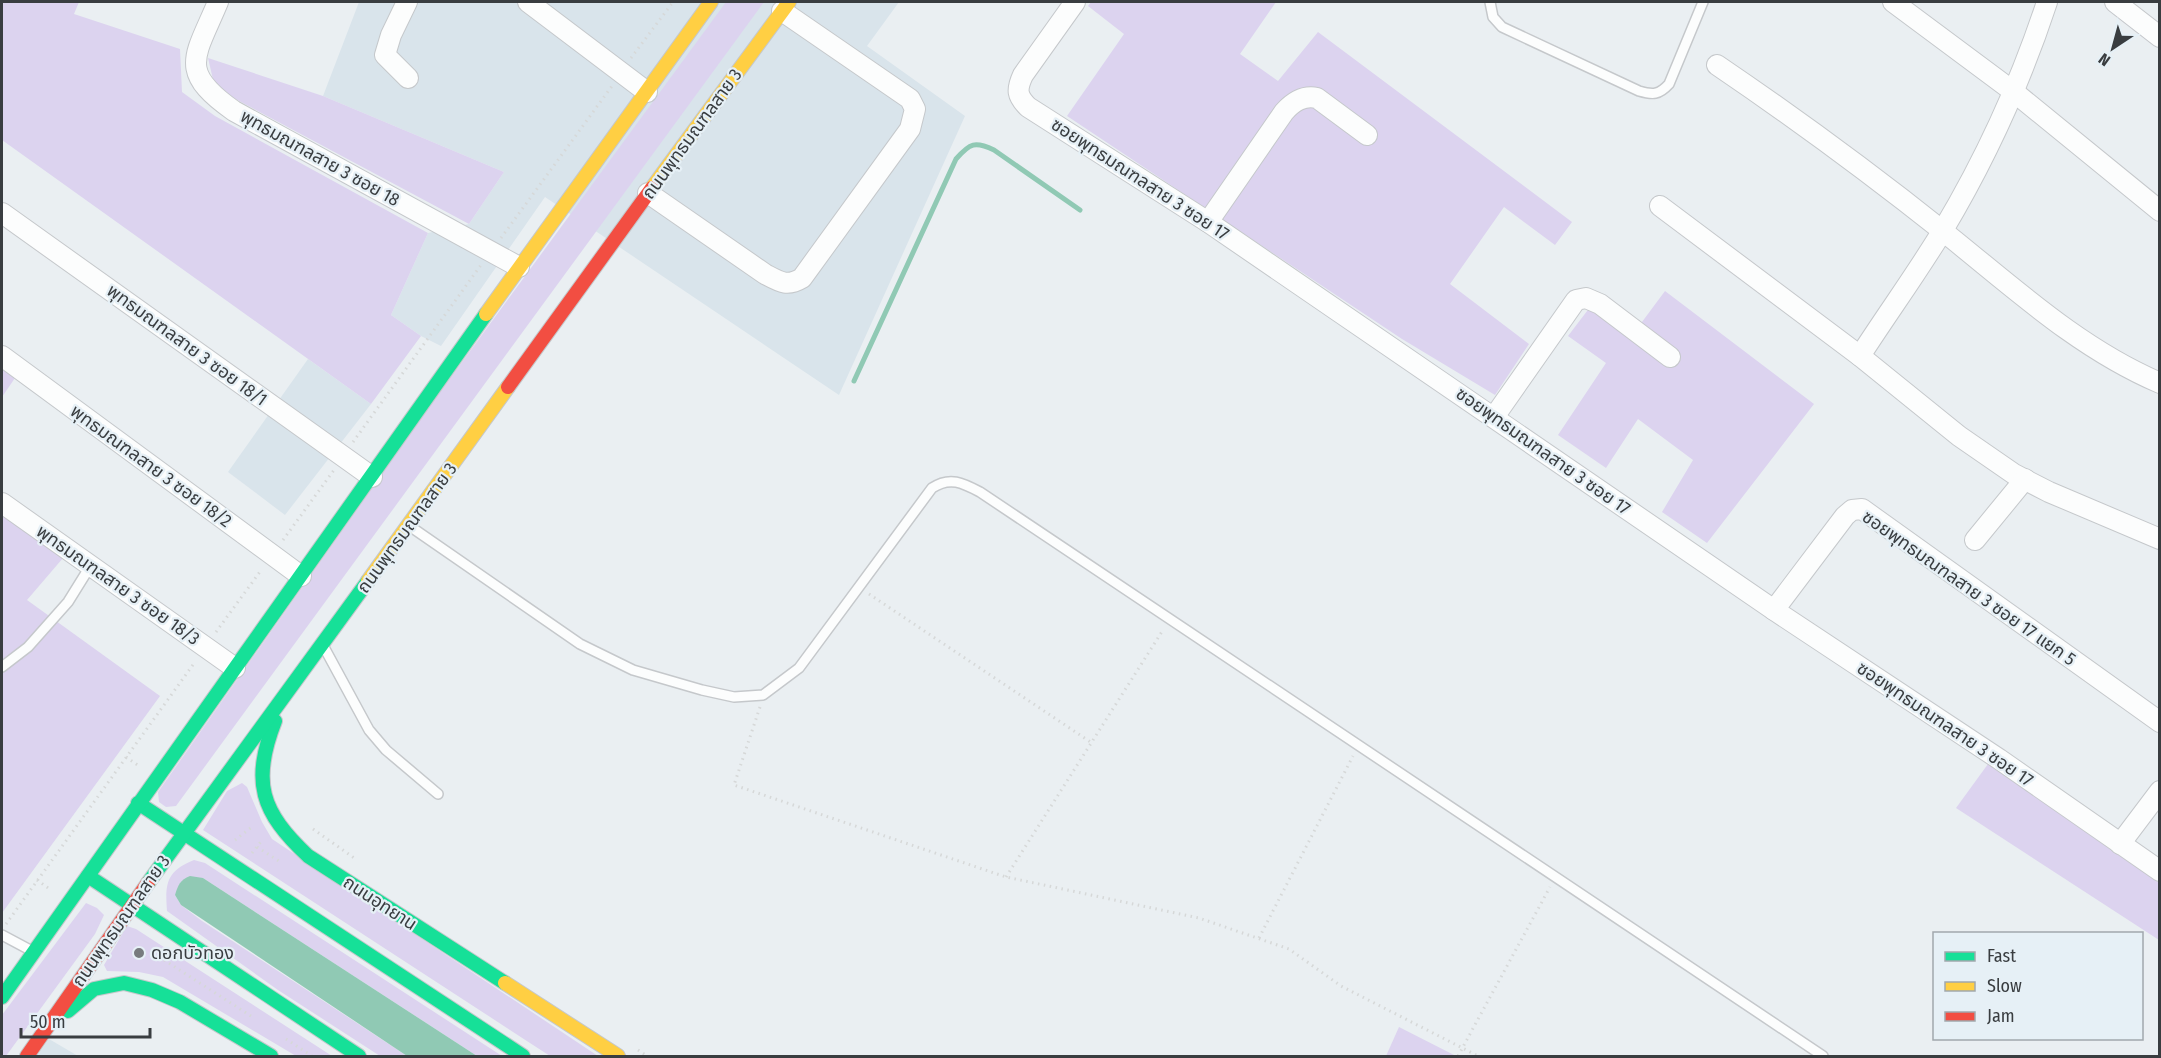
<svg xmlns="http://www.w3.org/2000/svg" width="2161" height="1058" font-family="'Fira Sans Condensed','Noto Sans Thai',sans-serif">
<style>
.built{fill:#d9e4eb}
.green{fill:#dcd3ef}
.water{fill:#90c9b4}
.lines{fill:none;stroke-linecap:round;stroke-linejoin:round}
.stream{stroke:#90c9b4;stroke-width:5}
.lane-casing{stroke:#c5c8cb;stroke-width:12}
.street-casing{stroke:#c5c8cb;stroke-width:22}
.fast-casing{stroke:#c5c8cb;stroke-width:16}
.slow-casing{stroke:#c5c8cb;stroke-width:16}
.jam-casing{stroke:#c5c8cb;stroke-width:16}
.path{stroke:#d6d8d8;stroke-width:3;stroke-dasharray:1.5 4.5;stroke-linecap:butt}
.lane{stroke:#fcfdfd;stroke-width:9}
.street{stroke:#fcfdfd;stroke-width:20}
.fast{stroke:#16e098;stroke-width:14}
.slow{stroke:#ffcf43;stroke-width:14}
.jam{stroke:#f24e42;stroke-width:14}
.poi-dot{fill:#777b7e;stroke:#e6f0f6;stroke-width:2}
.labels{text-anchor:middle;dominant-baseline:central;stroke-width:4.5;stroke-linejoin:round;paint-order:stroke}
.street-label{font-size:18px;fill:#393d40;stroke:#e6f0f6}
.poi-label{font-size:18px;fill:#393d40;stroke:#e6f0f6;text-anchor:start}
</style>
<rect width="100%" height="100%" fill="#eaeff2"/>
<g class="built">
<polygon points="359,2 899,2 867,46 965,116 839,395 545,197 441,346 421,336 391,315 428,233 469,224 504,172 323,96"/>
<polygon points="308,359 371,404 285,515 228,472"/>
<polygon points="49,1039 78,1056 37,1056"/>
</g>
<g class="green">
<polygon points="2,2 79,2 74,14 180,49 182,92 215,116 428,233 391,315 421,336 371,404 2,140"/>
<polygon points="726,2 764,2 176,806 166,807 159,802 158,792 432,403"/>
<polygon points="1091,2 1276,2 1240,54 1278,81 1318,32 1572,222 1555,245 1504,207 1450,284 1529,344 1495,395 1402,339 1067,116 1124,34 1088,6"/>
<polygon points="208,58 323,96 504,172 469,224 215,88"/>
<polygon points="1665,291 1814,404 1707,543 1662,512 1693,460 1638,419 1606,468 1558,435 1606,363 1568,336 1597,298 1639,326"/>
<polygon points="2,364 17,375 2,397"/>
<polygon points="2,514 63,558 27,600 160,696 2,913"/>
<polygon points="1988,764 2159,883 2159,940 1956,808"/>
<polygon points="242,783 247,787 262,822 272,839 598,1056 550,1056 203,830 227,791"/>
<path d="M194 860 205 863 502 1056H477L203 878 175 895 181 905 202 921 407 1056H380L278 990 167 911C165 884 166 871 194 860Z"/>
<polygon points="86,903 97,908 104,915 95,934 6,1056 2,1056 2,1015"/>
<polygon points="127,926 136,929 332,1056 296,1056 163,977 139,972 107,971 104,965"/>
<polygon points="1399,1027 1456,1056 1386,1056"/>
</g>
<path class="water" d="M190 876 203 878 477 1056H407L181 905 175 895C178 885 180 880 190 876Z"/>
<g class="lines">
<path class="stream" d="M854 381 956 159C970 143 975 141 994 150L1080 210"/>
<g class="lane-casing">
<g id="lane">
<path d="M1490 2 1493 17 1502 27 1639 91C1653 95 1659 95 1669 84L1703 2"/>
<path d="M411 527 580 644 633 670 702 690 734 697 763 695 799 668 932 488C950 476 963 483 980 492L1823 1056"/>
<polyline points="325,649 369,730 386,750 438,794"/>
<polyline points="2,667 28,647 68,602 91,565"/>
<polyline points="2,935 32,951"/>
</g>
</g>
<g class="street-casing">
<g id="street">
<path d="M218 2C195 57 177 71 234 111L519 267"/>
<polyline points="407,2 391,35 385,55 408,78"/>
<polyline points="528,2 647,92"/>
<path d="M1075 2 1023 75C1016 90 1017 96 1028 107L1208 222 1774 610 1999 759 2160 871"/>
<polyline points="1893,2 2014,92 2160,211"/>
<polyline points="2115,2 2160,37"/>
<path d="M1717 65C1795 118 1871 174 1944 232 2013 287 2078 348 2160 383"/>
<path d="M648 193 765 274C780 282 787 287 802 278L910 129 915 109 910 99 782 11"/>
<polyline points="1660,206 1860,356 1959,436 2014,474 2049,492 2160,539"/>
<polyline points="2,213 372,477"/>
<path d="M1208 222 1284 112C1293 102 1303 95 1317 98L1367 135"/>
<polyline points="2,356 301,576"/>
<path d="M1860 356C1887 314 1917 273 1943 230 1986 158 2021 81 2047 2"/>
<polyline points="1494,417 1576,300 1586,298 1600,304 1670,357"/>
<polyline points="2,503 235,668"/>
<polyline points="1975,540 2025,479"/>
<polyline points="1774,610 1845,516 1852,510 1862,509 2160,722"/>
<polyline points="2120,844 2160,791"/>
</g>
</g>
<g class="fast-casing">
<g id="fast">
<path d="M275 721C251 782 261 812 308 856L505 983"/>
<polyline points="138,803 523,1056"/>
<polyline points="88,876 359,1056"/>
<polyline points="148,883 368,581"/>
<polyline points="2,997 486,314"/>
<polyline points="68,1011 94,989 124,983 152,990 180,1002 271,1056"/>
</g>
</g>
<g class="slow-casing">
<g id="slow">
<polyline points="652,188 789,2"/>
<polyline points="486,314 711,2"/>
<polyline points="368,581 508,387"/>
<polyline points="505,983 618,1056"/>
</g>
</g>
<g class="jam-casing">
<g id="jam">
<polyline points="508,387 652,188"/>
<polyline points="27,1056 148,883"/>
</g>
</g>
<g class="path">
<polyline points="631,58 673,2"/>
<polyline points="501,238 612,86"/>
<polyline points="353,442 481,265"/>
<polyline points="283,540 334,470"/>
<polyline points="869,594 1092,743"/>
<polyline points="216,632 262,569"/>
<polyline points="760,707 734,785 1006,877 1199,918 1289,949 1341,986 1478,1056"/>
<polyline points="126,757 139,766"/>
<polyline points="313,829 357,860"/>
<polyline points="235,840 253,826"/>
<polyline points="257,847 282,863"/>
<polyline points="252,853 263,839"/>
<polyline points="1006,877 1163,630"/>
<polyline points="37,880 51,890"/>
<polyline points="6,924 195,662"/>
<polyline points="1259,938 1353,756"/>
<polyline points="164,960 251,1016"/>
<polyline points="286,1039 312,1056"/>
<polyline points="638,1050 647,1056"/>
<polyline points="1458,1056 1550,887"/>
</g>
<use href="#lane" class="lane"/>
<use href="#street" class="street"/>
<use href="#fast" class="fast"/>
<use href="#slow" class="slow"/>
<use href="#jam" class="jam"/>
</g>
<circle class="poi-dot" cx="139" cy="953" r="6"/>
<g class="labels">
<g class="street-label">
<text transform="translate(692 134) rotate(-54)">ถนนพุทธมณฑลสาย 3</text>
<text transform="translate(320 158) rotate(29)">พุทธมณฑลสาย 3 ซอย 18</text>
<text transform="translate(1140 179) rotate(33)">ซอยพุทธมณฑลสาย 3 ซอย 17</text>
<text transform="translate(187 345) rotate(36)">พุทธมณฑลสาย 3 ซอย 18/1</text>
<text transform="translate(1543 451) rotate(35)">ซอยพุทธมณฑลสาย 3 ซอย 17</text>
<text transform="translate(151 466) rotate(36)">พุทธมณฑลสาย 3 ซอย 18/2</text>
<text transform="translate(407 528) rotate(-54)">ถนนพุทธมณฑลสาย 3</text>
<text transform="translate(118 585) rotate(35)">พุทธมณฑลสาย 3 ซอย 18/3</text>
<text transform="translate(1969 588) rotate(35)">ซอยพุทธมณฑลสาย 3 ซอย 17 แยก 5</text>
<text transform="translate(1945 724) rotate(34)">ซอยพุทธมณฑลสาย 3 ซอย 17</text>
<text transform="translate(380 903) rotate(33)">ถนนอุทยาน</text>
<text transform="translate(121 921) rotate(-55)">ถนนพุทธมณฑลสาย 3</text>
</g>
<g class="poi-label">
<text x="151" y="953">ดอกบัวทอง</text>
</g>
</g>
<rect width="2161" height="1058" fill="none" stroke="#393d40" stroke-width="6"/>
<rect x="1933" y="932" width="210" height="108" fill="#e6f0f6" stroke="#a1a8ad" stroke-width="1.5"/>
<rect x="1945" y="952" width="30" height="9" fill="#16e098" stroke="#a1a8ad" stroke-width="1.5"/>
<text x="1987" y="962" font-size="18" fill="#393d40">Fast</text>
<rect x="1945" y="982" width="30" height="9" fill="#ffcf43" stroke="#a1a8ad" stroke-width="1.5"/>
<text x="1987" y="992" font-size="18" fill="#393d40">Slow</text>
<rect x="1945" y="1012" width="30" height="9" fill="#f24e42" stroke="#a1a8ad" stroke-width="1.5"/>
<text x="1987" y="1022" font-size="18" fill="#393d40">Jam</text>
<g transform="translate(2113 48) rotate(216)" stroke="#e6f0f6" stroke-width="4.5" paint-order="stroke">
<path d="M0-4.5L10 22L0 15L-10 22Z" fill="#393d40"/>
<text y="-9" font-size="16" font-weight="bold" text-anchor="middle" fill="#393d40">N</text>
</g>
<path d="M21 1028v9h129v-9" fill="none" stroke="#393d40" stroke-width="3"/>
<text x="30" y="1028" font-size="18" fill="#393d40" stroke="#e6f0f6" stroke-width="4.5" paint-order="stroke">50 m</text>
</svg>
